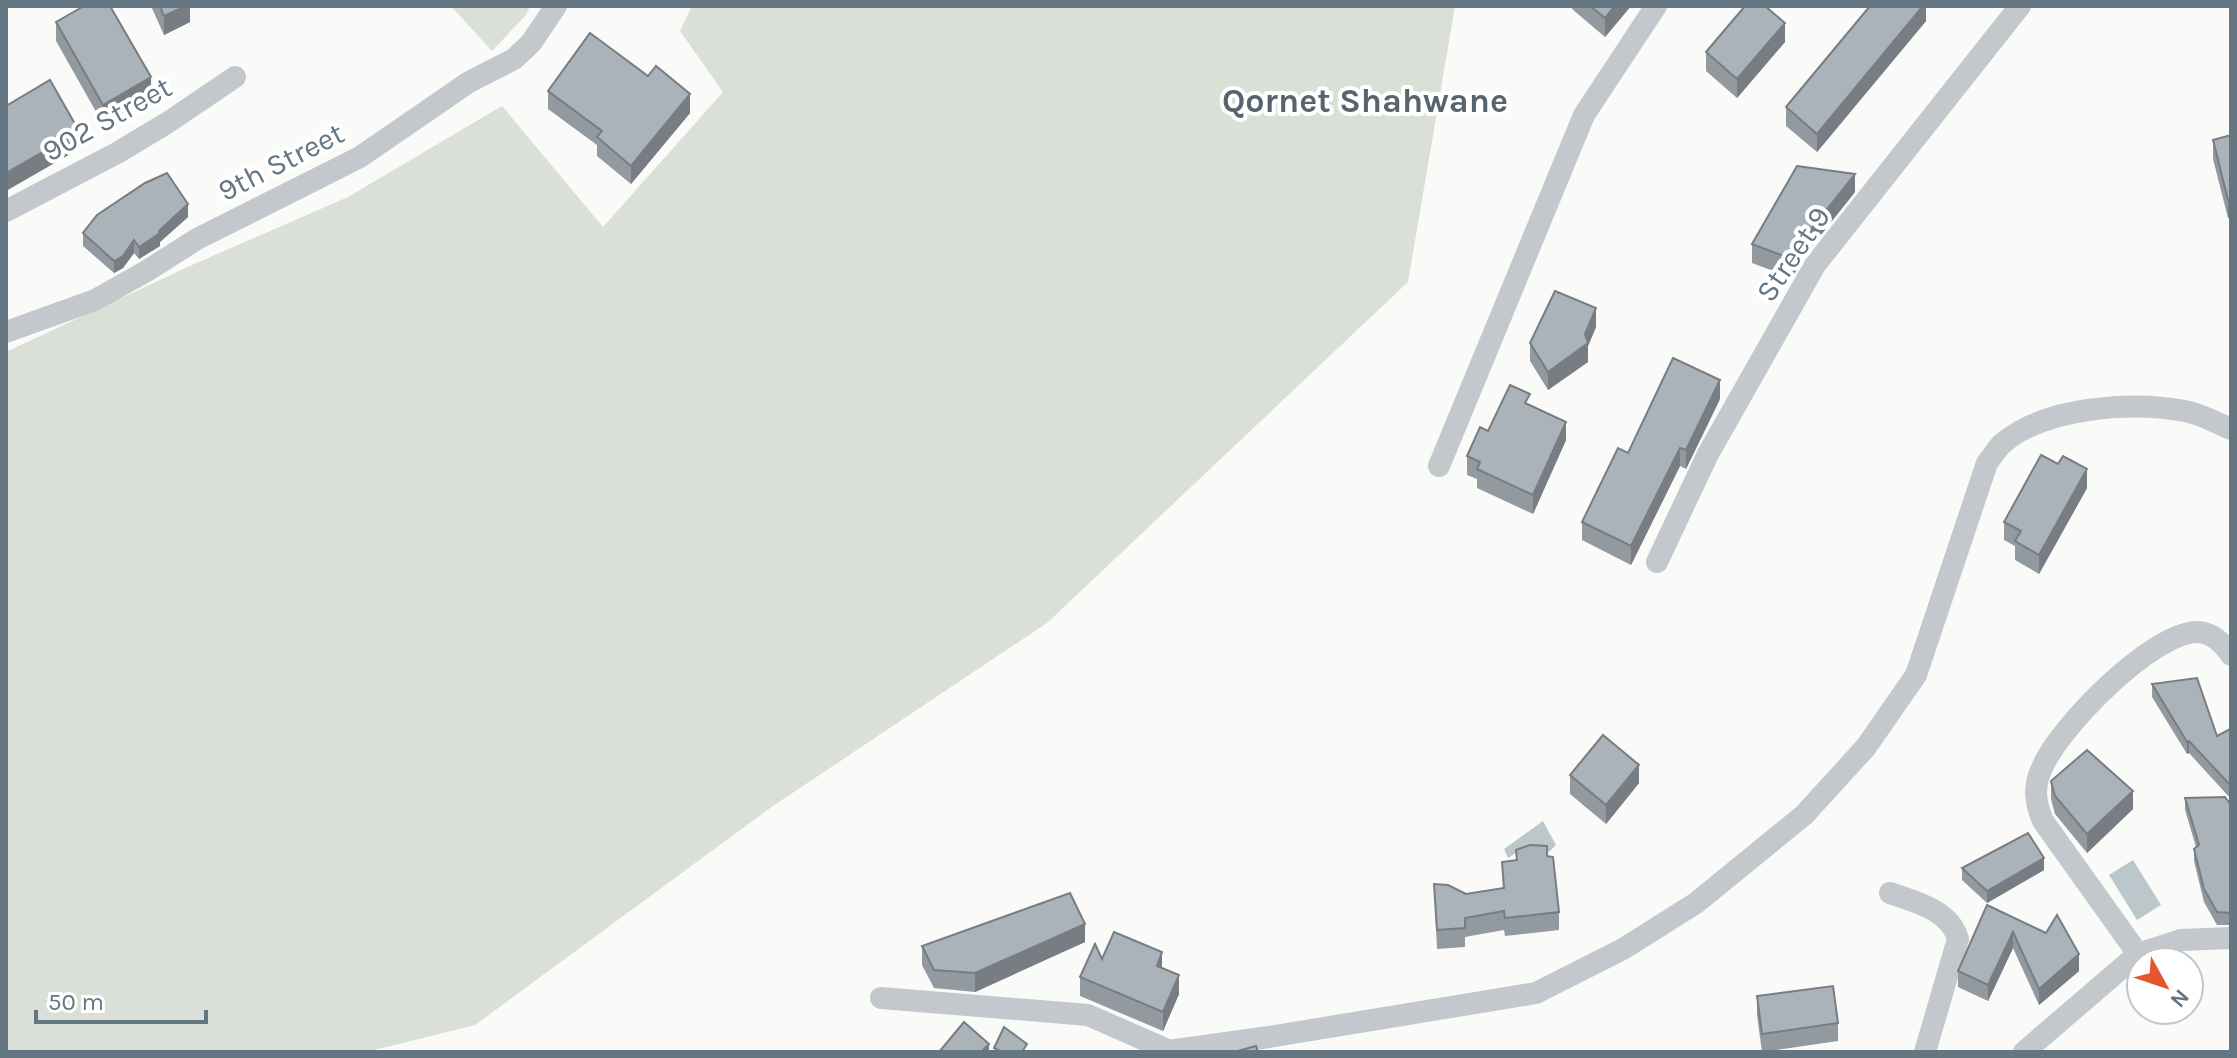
<svg xmlns="http://www.w3.org/2000/svg" width="2237" height="1058" font-family="Karla,sans-serif">
<style>
.green{fill:#dadfd7}
.water{fill:#bbc7cb}
.lines{fill:none;stroke-linecap:round;stroke-linejoin:round}
.minor{stroke:#c3c8cc;stroke-width:22}
.wall{fill:#929a9f}
.shaded-wall{fill:#777d82}
.building{fill:#aab3b9;stroke:#777d82;stroke-width:2}
.labels{text-anchor:middle;dominant-baseline:central;stroke-width:8;stroke-linejoin:round;paint-order:stroke}
.street-label{font-size:30px;fill:#657683;stroke:#fff}
.quarter-label{font-size:34px;font-weight:bold;fill:#57646e;stroke:#fff}
</style>
<rect width="100%" height="100%" fill="#fafaf8"/>
<g class="green">
<polygon points="451,6 530,6 526,15 492,51"/>
<polygon points="692,6 1455,6 1408,282 1047,623 770,808 475,1025 366,1052 6,1052 6,352 192,265 348,197 502,106 603,227 723,92 680,31"/>
</g>
<g class="water">
<polygon points="1543,821 1556,845 1549,852 1519,851 1508,858 1504,849"/>
<polygon points="2133,860 2161,905 2137,920 2109,875"/>
</g>
<g class="lines">
<g class="minor">
<polyline points="6,211 117,153 167,123 235,77"/>
<polyline points="6,332 95,300 145,272 197,239 360,157 469,82 514,59 531,43 556,6"/>
<polyline points="1439,466 1584,115 1656,6"/>
<polyline points="1657,562 1708,454 1815,265 2020,6"/>
<path d="M1890 893C1916 902 1950 910 1958 939L1925 1052"/>
<path d="M2138 954 2043 821C2035 802 2033 787 2042 768 2059 727 2151 634 2196 632 2211 632 2223 643 2231 655"/>
<polyline points="881,998 1088,1015 1170,1051"/>
<path d="M1161 1052 1269 1037 1536 993 1623 949 1696 903 1804 815 1866 747 1916 675 1987 463C1992 457 1997 448 2003 443 2045 407 2132 401 2185 411 2201 414 2217 423 2231 429"/>
<polyline points="2024,1052 2138,954 2181,940 2231,938"/>
</g>
</g>
<g class="wall">
<polygon points="151,6 190,6 190,22 164,35"/>
<polygon points="1572,6 1631,6 1605,37 1572,9"/>
<polygon points="1926,6 1926,21 1817,152 1786,126 1786,107"/>
<polygon points="56,22 151,96 103,124 56,41"/>
<polygon points="1785,42 1737,98 1706,71 1706,52"/>
<polygon points="548,91 690,113 631,184 597,156 597,145 548,109"/>
<polygon points="2231,135 2228,218 2213,159 2213,140"/>
<polygon points="1855,192 1804,256 1792,278 1752,263 1752,244"/>
<polygon points="188,217 160,242 160,246 139,259 134,253 123,268 114,273 83,246 83,233"/>
<polygon points="1596,327 1588,346 1588,362 1548,390 1530,361 1530,343"/>
<polygon points="1720,399 1686,469 1680,466 1631,565 1582,540 1582,522 1628,453"/>
<polygon points="1530,405 1566,440 1533,514 1477,488 1477,479 1467,475 1467,456 1488,431"/>
<polygon points="2087,488 2039,574 2015,560 2015,546 2004,540 2004,522"/>
<polygon points="2152,684 2217,736 2231,731 2231,799 2189,753 2187,754 2152,697"/>
<polygon points="1570,775 1639,783 1606,824 1570,794"/>
<polygon points="2051,781 2133,809 2087,853 2055,814 2051,799"/>
<polygon points="2185,798 2231,805 2231,925 2217,925 2204,902 2194,861 2194,849 2196,847 2185,810"/>
<polygon points="1516,850 1547,856 1559,912 1559,930 1505,936 1504,930 1465,937 1465,947 1437,949 1434,884 1466,894 1503,888 1502,862 1516,860"/>
<polygon points="1962,868 2044,870 1987,903 1962,880"/>
<polygon points="1987,905 2079,971 2039,1005 2013,948 1988,1001 1958,987 1958,971"/>
<polygon points="1085,942 975,992 934,988 922,965 922,946"/>
<polygon points="1102,959 1162,968 1179,994 1163,1031 1080,996 1080,977"/>
<polygon points="1757,996 1838,1023 1838,1041 1762,1052 1757,1015"/>
</g>
<g class="shaded-wall">
<polygon points="183,6 190,6 190,22 164,35 164,16"/>
<polygon points="1615,6 1631,6 1605,37 1605,18"/>
<polygon points="1923,6 1926,6 1926,21 1817,152 1817,134"/>
<polygon points="1785,23 1785,42 1737,98 1737,79"/>
<polygon points="151,77 151,96 103,124 103,105"/>
<polygon points="690,94 690,113 631,184 631,166"/>
<polygon points="79,131 79,149 6,191 6,173"/>
<polygon points="1855,174 1855,192 1804,256 1792,278 1792,259 1804,238"/>
<polygon points="2231,199 2231,217 2228,218 2228,200"/>
<polygon points="188,204 188,217 160,242 160,246 139,259 139,247 159,231"/>
<polygon points="134,240 134,253 123,268 114,273 114,261"/>
<polygon points="1596,308 1596,327 1588,346 1588,362 1548,390 1548,372 1585,334"/>
<polygon points="1720,380 1720,399 1686,469 1686,450"/>
<polygon points="1566,422 1566,440 1533,514 1533,495"/>
<polygon points="1680,448 1680,466 1631,565 1631,546"/>
<polygon points="2087,469 2087,488 2039,574 2039,555"/>
<polygon points="2189,741 2189,753 2187,754 2187,742"/>
<polygon points="1639,765 1639,783 1606,824 1606,805"/>
<polygon points="2133,791 2133,809 2087,853 2087,834"/>
<polygon points="2044,858 2044,870 1987,903 1987,891"/>
<polygon points="1085,924 1085,942 975,992 975,973"/>
<polygon points="2013,932 2013,948 1988,1001 1988,985"/>
<polygon points="1162,952 1162,971 1157,966"/>
<polygon points="2079,954 2079,971 2039,1005 2039,989"/>
<polygon points="1179,975 1179,994 1163,1031 1163,1012"/>
<polygon points="989,1044 989,1052 981,1052"/>
</g>
<g class="building">
<polygon points="84,6 110,6 151,77 103,105 56,22"/>
<polygon points="160,6 186,6 164,16"/>
<polygon points="1590,6 1615,6 1605,18"/>
<polygon points="1745,6 1765,6 1785,23 1737,79 1706,52"/>
<polygon points="1870,6 1923,6 1817,134 1786,107"/>
<polygon points="590,33 648,76 656,66 690,94 631,166 597,137 602,131 548,91"/>
<polygon points="50,80 79,131 6,173 6,106"/>
<polygon points="2231,135 2231,199 2228,200 2213,140"/>
<polygon points="1797,166 1855,174 1804,238 1792,259 1752,244"/>
<polygon points="167,173 188,204 159,231 160,233 139,247 134,240 123,256 114,261 83,233 97,215 145,183"/>
<polygon points="1555,291 1596,308 1585,334 1588,343 1548,372 1530,343"/>
<polygon points="1673,358 1720,380 1686,450 1680,448 1631,546 1582,522 1618,448 1628,453"/>
<polygon points="1510,385 1530,394 1525,403 1566,422 1533,495 1477,469 1480,462 1467,456 1480,427 1488,431"/>
<polygon points="2041,455 2058,464 2063,456 2087,469 2039,555 2015,541 2021,531 2004,522"/>
<polygon points="2197,678 2217,736 2230,729 2231,731 2231,786 2189,741 2187,742 2152,684"/>
<polygon points="1603,735 1639,765 1606,805 1570,775"/>
<polygon points="2087,750 2133,791 2087,834 2055,796 2051,781"/>
<polygon points="2225,797 2231,805 2231,913 2217,912 2204,889 2194,849 2199,845 2185,798"/>
<polygon points="2028,833 2044,858 1987,891 1962,868"/>
<polygon points="1530,845 1547,846 1547,856 1553,857 1559,912 1505,918 1504,911 1465,918 1465,928 1437,930 1434,884 1448,885 1466,894 1504,888 1502,862 1517,860 1516,850"/>
<polygon points="1070,893 1085,924 975,973 934,970 922,946"/>
<polygon points="1987,905 2046,933 2057,915 2079,954 2039,989 2013,932 1988,985 1958,971"/>
<polygon points="1114,932 1162,952 1157,966 1179,975 1163,1012 1080,977 1095,944 1102,959"/>
<polygon points="1833,986 1838,1023 1762,1034 1757,996"/>
<polygon points="964,1022 989,1044 981,1052 939,1052"/>
<polygon points="1004,1027 1027,1044 1022,1052 1002,1052 994,1048"/>
<polygon points="1256,1046 1258,1052 1234,1052"/>
</g>
<g class="labels">
<g class="street-label">
<text transform="translate(107 119) rotate(-29)">902 Street</text>
<text transform="translate(281 162) rotate(-27)">9th Street</text>
<text transform="translate(1793 254) rotate(-56)">Street 9</text>
</g>
<g class="quarter-label">
<text x="1365" y="101">Qornet Shahwane</text>
</g>
</g>
<rect width="2237" height="1058" fill="none" stroke="#657683" stroke-width="16"/>
<g transform="translate(2165 986) rotate(130)"><circle r="38" fill="#ffffff" stroke="#c1c8cd" stroke-width="2"/>
<path d="M0-6L14 30L0 20L-14 30Z" fill="#e4572e"/>
<text y="-12" font-size="22" font-weight="bold" text-anchor="middle" fill="#657683">N</text>
</g>
<path d="M36 1010v12h170v-12" fill="none" stroke="#657683" stroke-width="4"/>
<text x="48" y="1010" font-size="24" fill="#657683" stroke="#ffffff" stroke-width="6" paint-order="stroke">50 m</text>
</svg>
